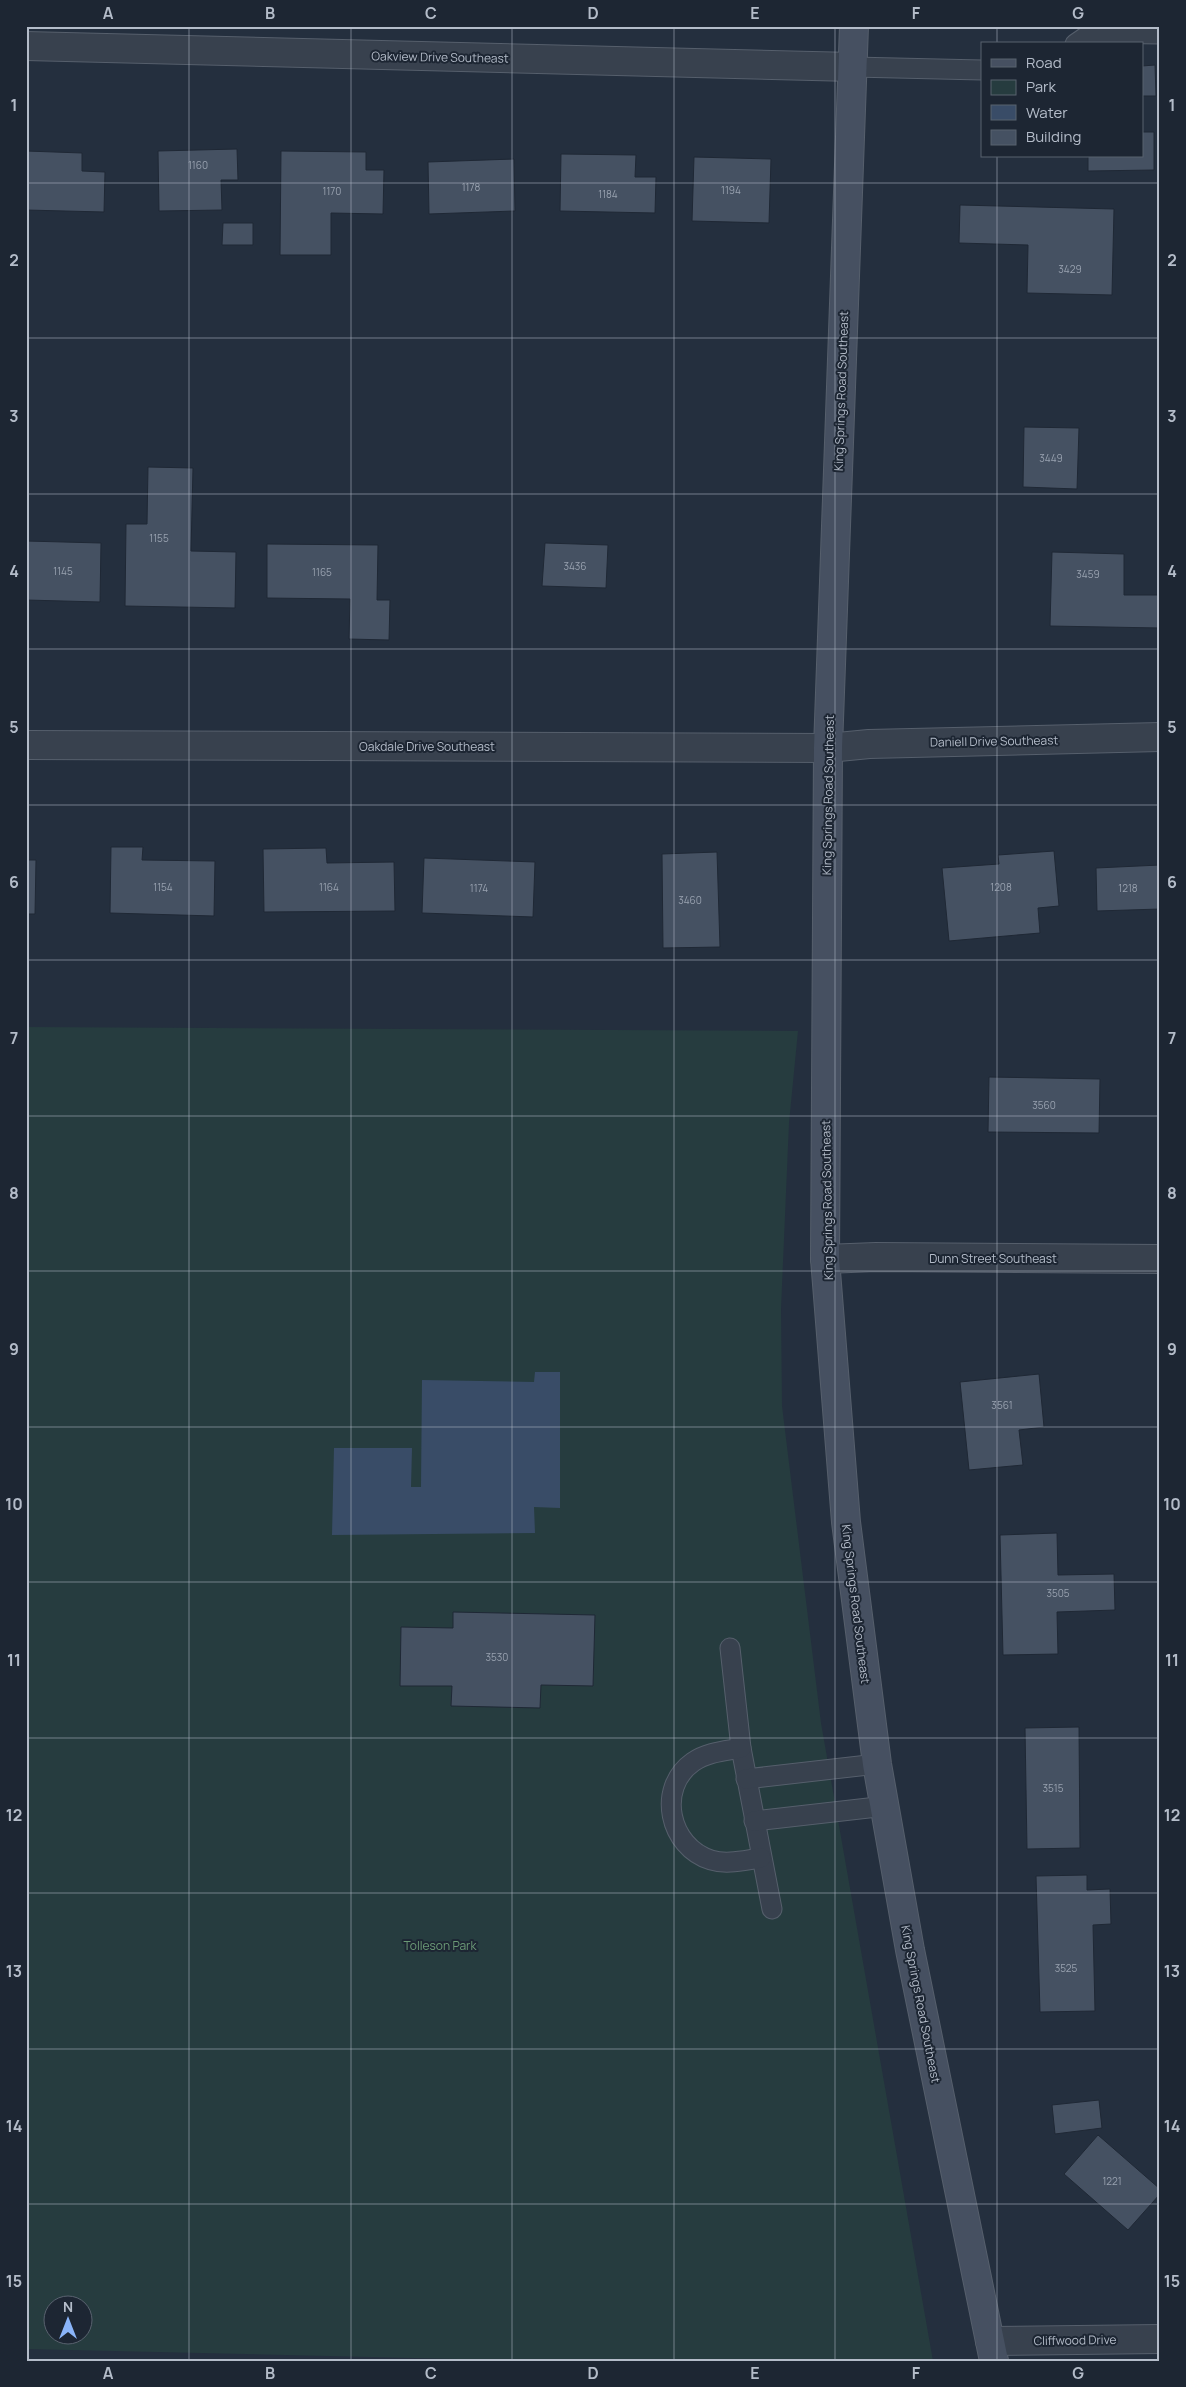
<svg xmlns="http://www.w3.org/2000/svg" width="1186" height="2387" font-family="Manrope,sans-serif">
<style>
.green{fill:#263c3f;fill-rule:evenodd}
.water{fill:#394c67}
.building{fill:#455162;stroke:#1f2835}
.lines{fill:none;stroke-linecap:round;stroke-linejoin:round}
.lane-casing{stroke:#565f6c;stroke-width:21}
.street-casing{stroke:#565f6c;stroke-width:30}
.secondary-casing{stroke:#565f6c;stroke-width:30}
.lane{stroke:#38414e;stroke-width:19}
.street{stroke:#38414e;stroke-width:28}
.secondary{stroke:#465061;stroke-width:28}
.grid{fill:none;stroke:#b4bcc9;stroke-width:1;stroke-opacity:0.55}
.labels{text-anchor:middle;dominant-baseline:central;stroke-width:4;stroke-linejoin:round;paint-order:stroke}
.number-label{font-size:10px;fill:#98a1af}
.street-label{font-size:12px;fill:#b4bcc9;stroke:#1d2633}
.park-label{font-size:12px;fill:#6b9a76;stroke:#1d2633}
.neatline{fill:none;stroke:#b4bcc9;stroke-width:2}
.grid-label{font-size:16px;text-anchor:middle;font-weight:bold;fill:#b4bcc9}
</style>
<rect width="100%" height="100%" fill="#242f3e"/>
<path class="green" d="M26 1027 798 1031 789 1123 781 1309 782 1406 821 1723 933 2361H548L26 2349ZM52 2304H82V2334H52Z"/>
<polygon class="water" points="535,1372 560,1372 560,1508 534,1507 535,1533 332,1535 334,1448 412,1448 411,1487 421,1487 422,1380 534,1382"/>
<g class="building">
<polygon points="1155,65 1156,96 1142,96 1142,66"/>
<polygon points="1142,132 1154,132 1154,170 1088,171 1088,156 1142,156"/>
<polygon points="237,149 238,180 221,180 222,210 159,211 158,151"/>
<polygon points="26,151 82,153 82,171 105,172 104,212 26,210"/>
<polygon points="281,151 366,152 366,170 384,170 383,214 331,213 331,255 280,255"/>
<polygon points="561,154 636,155 635,177 656,177 655,213 560,211"/>
<polygon points="694,157 771,159 769,223 692,221"/>
<polygon points="514,159 515,211 429,214 428,162"/>
<polygon points="960,205 1114,209 1112,295 1027,293 1028,245 959,243"/>
<polygon points="223,223 253,223 253,245 222,245"/>
<polygon points="1024,427 1079,428 1077,489 1023,487"/>
<polygon points="148,467 193,468 191,551 236,552 235,608 125,606 126,524 147,524"/>
<polygon points="26,541 101,543 100,602 26,600"/>
<polygon points="545,543 608,545 606,588 542,586"/>
<polygon points="267,544 378,545 377,600 390,600 389,640 349,639 350,599 267,598"/>
<polygon points="1052,552 1124,554 1124,595 1160,595 1160,628 1050,626"/>
<polygon points="111,847 143,847 142,860 215,861 214,916 110,913"/>
<polygon points="326,848 327,863 394,862 395,911 264,912 263,849"/>
<polygon points="1054,851 1059,906 1038,908 1040,933 949,941 942,868 999,864 998,855"/>
<polygon points="717,852 720,947 663,948 662,854"/>
<polygon points="424,858 535,862 533,917 422,913"/>
<polygon points="26,860 36,860 35,914 26,914"/>
<polygon points="1160,865 1160,909 1097,911 1096,868"/>
<polygon points="989,1077 1100,1079 1099,1133 988,1132"/>
<polygon points="1039,1374 1044,1427 1019,1430 1023,1465 969,1470 960,1382"/>
<polygon points="1057,1533 1058,1575 1114,1574 1115,1610 1057,1612 1058,1654 1003,1655 1000,1535"/>
<polygon points="453,1612 595,1615 593,1686 541,1685 540,1708 451,1706 452,1686 400,1686 401,1627 453,1628"/>
<polygon points="1079,1727 1080,1848 1027,1849 1025,1728"/>
<polygon points="1087,1875 1087,1890 1110,1889 1111,1924 1093,1925 1095,2011 1040,2012 1036,1876"/>
<polygon points="1099,2100 1102,2128 1055,2134 1052,2105"/>
<polygon points="1098,2135 1160,2189 1160,2194 1128,2230 1064,2174"/>
</g>
<g class="lines">
<g class="lane-casing">
<g id="lane">
<polyline points="1075,44 1091,33 1160,34"/>
<polyline points="853,67 982,70"/>
<polyline points="730,1648 741,1748 772,1909"/>
<path d="M741 1748C725 1751 707 1752 693 1762 656 1788 669 1847 711 1860 727 1865 745 1860 761 1858"/>
<polyline points="746,1779 877,1764"/>
<polyline points="754,1821 886,1806"/>
</g>
</g>
<g class="street-casing">
<g id="street">
<polyline points="26,46 853,67"/>
<polyline points="26,745 828,748 869,744 1160,737"/>
<polyline points="825,1259 876,1257 1160,1259"/>
<polyline points="990,2341 1160,2339"/>
</g>
</g>
<g class="secondary-casing">
<polyline id="secondary" points="854,26 828,748 825,1259 846,1522 877,1764 910,1950 994,2361"/>
</g>
<use href="#lane" class="lane"/>
<use href="#street" class="street"/>
<use href="#secondary" class="secondary"/>
</g>
<path class="grid" d="M189 26V2361M351 26V2361M512 26V2361M674 26V2361M835 26V2361M997 26V44M997 156V2361M26 183H1160M26 338H1160M26 494H1160M26 649H1160M26 805H1160M26 960H1160M26 1116H1160M26 1271H1160M26 1427H1160M26 1582H1160M26 1738H1160M26 1893H1160M26 2049H1160M26 2204H1160"/>
<g class="labels">
<g class="number-label">
<text x="198" y="165">1160</text>
<text x="471" y="187">1178</text>
<text x="731" y="190">1194</text>
<text x="332" y="191">1170</text>
<text x="608" y="194">1184</text>
<text x="1070" y="269">3429</text>
<text x="1051" y="458">3449</text>
<text x="159" y="538">1155</text>
<text x="575" y="566">3436</text>
<text x="63" y="571">1145</text>
<text x="322" y="572">1165</text>
<text x="1088" y="574">3459</text>
<text x="163" y="887">1154</text>
<text x="329" y="887">1164</text>
<text x="1001" y="887">1208</text>
<text x="479" y="888">1174</text>
<text x="1128" y="888">1218</text>
<text x="690" y="900">3460</text>
<text x="1044" y="1105">3560</text>
<text x="1002" y="1405">3561</text>
<text x="1058" y="1593">3505</text>
<text x="497" y="1657">3530</text>
<text x="1053" y="1788">3515</text>
<text x="1066" y="1968">3525</text>
<text x="1112" y="2181">1221</text>
</g>
<g class="street-label">
<text transform="translate(440 57) rotate(1)">Oakview Drive Southeast</text>
<text transform="translate(841 391) rotate(-88)">King Springs Road Southeast</text>
<text transform="translate(994 741) rotate(-1)">Daniell Drive Southeast</text>
<text x="427" y="746">Oakdale Drive Southeast</text>
<text transform="translate(828 795) rotate(-89)">King Springs Road Southeast</text>
<text transform="translate(827 1200) rotate(-91)">King Springs Road Southeast</text>
<text x="993" y="1258">Dunn Street Southeast</text>
<text transform="translate(856 1604) rotate(83)">King Springs Road Southeast</text>
<text transform="translate(921 2004) rotate(79)">King Springs Road Southeast</text>
<text transform="translate(1075 2340) rotate(-1)">Cliffwood Drive</text>
</g>
<g class="park-label">
<text x="440" y="1945">Tolleson Park</text>
</g>
</g>
<rect width="1186" height="2387" fill="none" stroke="#1d2633" stroke-width="55"/>
<rect x="981" y="42" width="162" height="115" fill="#1d2633" stroke="#59626f"/>
<rect x="991" y="59" width="25" height="8" fill="#465061" stroke="#59626f"/>
<text x="1026" y="68" font-size="15" fill="#b4bcc9">Road</text>
<rect x="991" y="80" width="25" height="15" fill="#263c3f" stroke="#59626f"/>
<text x="1026" y="92" font-size="15" fill="#b4bcc9">Park</text>
<rect x="991" y="105" width="25" height="15" fill="#394c67" stroke="#59626f"/>
<text x="1026" y="118" font-size="15" fill="#b4bcc9">Water</text>
<rect x="991" y="130" width="25" height="15" fill="#455162" stroke="#59626f"/>
<text x="1026" y="142" font-size="15" fill="#b4bcc9">Building</text>
<g transform="translate(68 2320)"><circle r="24" fill="#1d2633" stroke="#59626f"/>
<path d="M0-4L9 19L0 12L-9 19Z" fill="#8ab4f8"/>
<text y="-8" font-size="14" font-weight="bold" text-anchor="middle" fill="#b4bcc9">N</text>
</g>
<rect x="28" y="28" width="1130" height="2332" class="neatline"/>
<g class="grid-label">
<text x="108" y="19">A</text>
<text x="270" y="19">B</text>
<text x="431" y="19">C</text>
<text x="593" y="19">D</text>
<text x="755" y="19">E</text>
<text x="916" y="19">F</text>
<text x="1078" y="19">G</text>
<text x="14" y="111">1</text>
<text x="1172" y="111">1</text>
<text x="14" y="266">2</text>
<text x="1172" y="266">2</text>
<text x="14" y="422">3</text>
<text x="1172" y="422">3</text>
<text x="14" y="577">4</text>
<text x="1172" y="577">4</text>
<text x="14" y="733">5</text>
<text x="1172" y="733">5</text>
<text x="14" y="888">6</text>
<text x="1172" y="888">6</text>
<text x="14" y="1044">7</text>
<text x="1172" y="1044">7</text>
<text x="14" y="1199">8</text>
<text x="1172" y="1199">8</text>
<text x="14" y="1355">9</text>
<text x="1172" y="1355">9</text>
<text x="14" y="1510">10</text>
<text x="1172" y="1510">10</text>
<text x="14" y="1666">11</text>
<text x="1172" y="1666">11</text>
<text x="14" y="1821">12</text>
<text x="1172" y="1821">12</text>
<text x="14" y="1977">13</text>
<text x="1172" y="1977">13</text>
<text x="14" y="2132">14</text>
<text x="1172" y="2132">14</text>
<text x="14" y="2287">15</text>
<text x="1172" y="2287">15</text>
<text x="108" y="2379">A</text>
<text x="270" y="2379">B</text>
<text x="431" y="2379">C</text>
<text x="593" y="2379">D</text>
<text x="755" y="2379">E</text>
<text x="916" y="2379">F</text>
<text x="1078" y="2379">G</text>
</g>
</svg>
